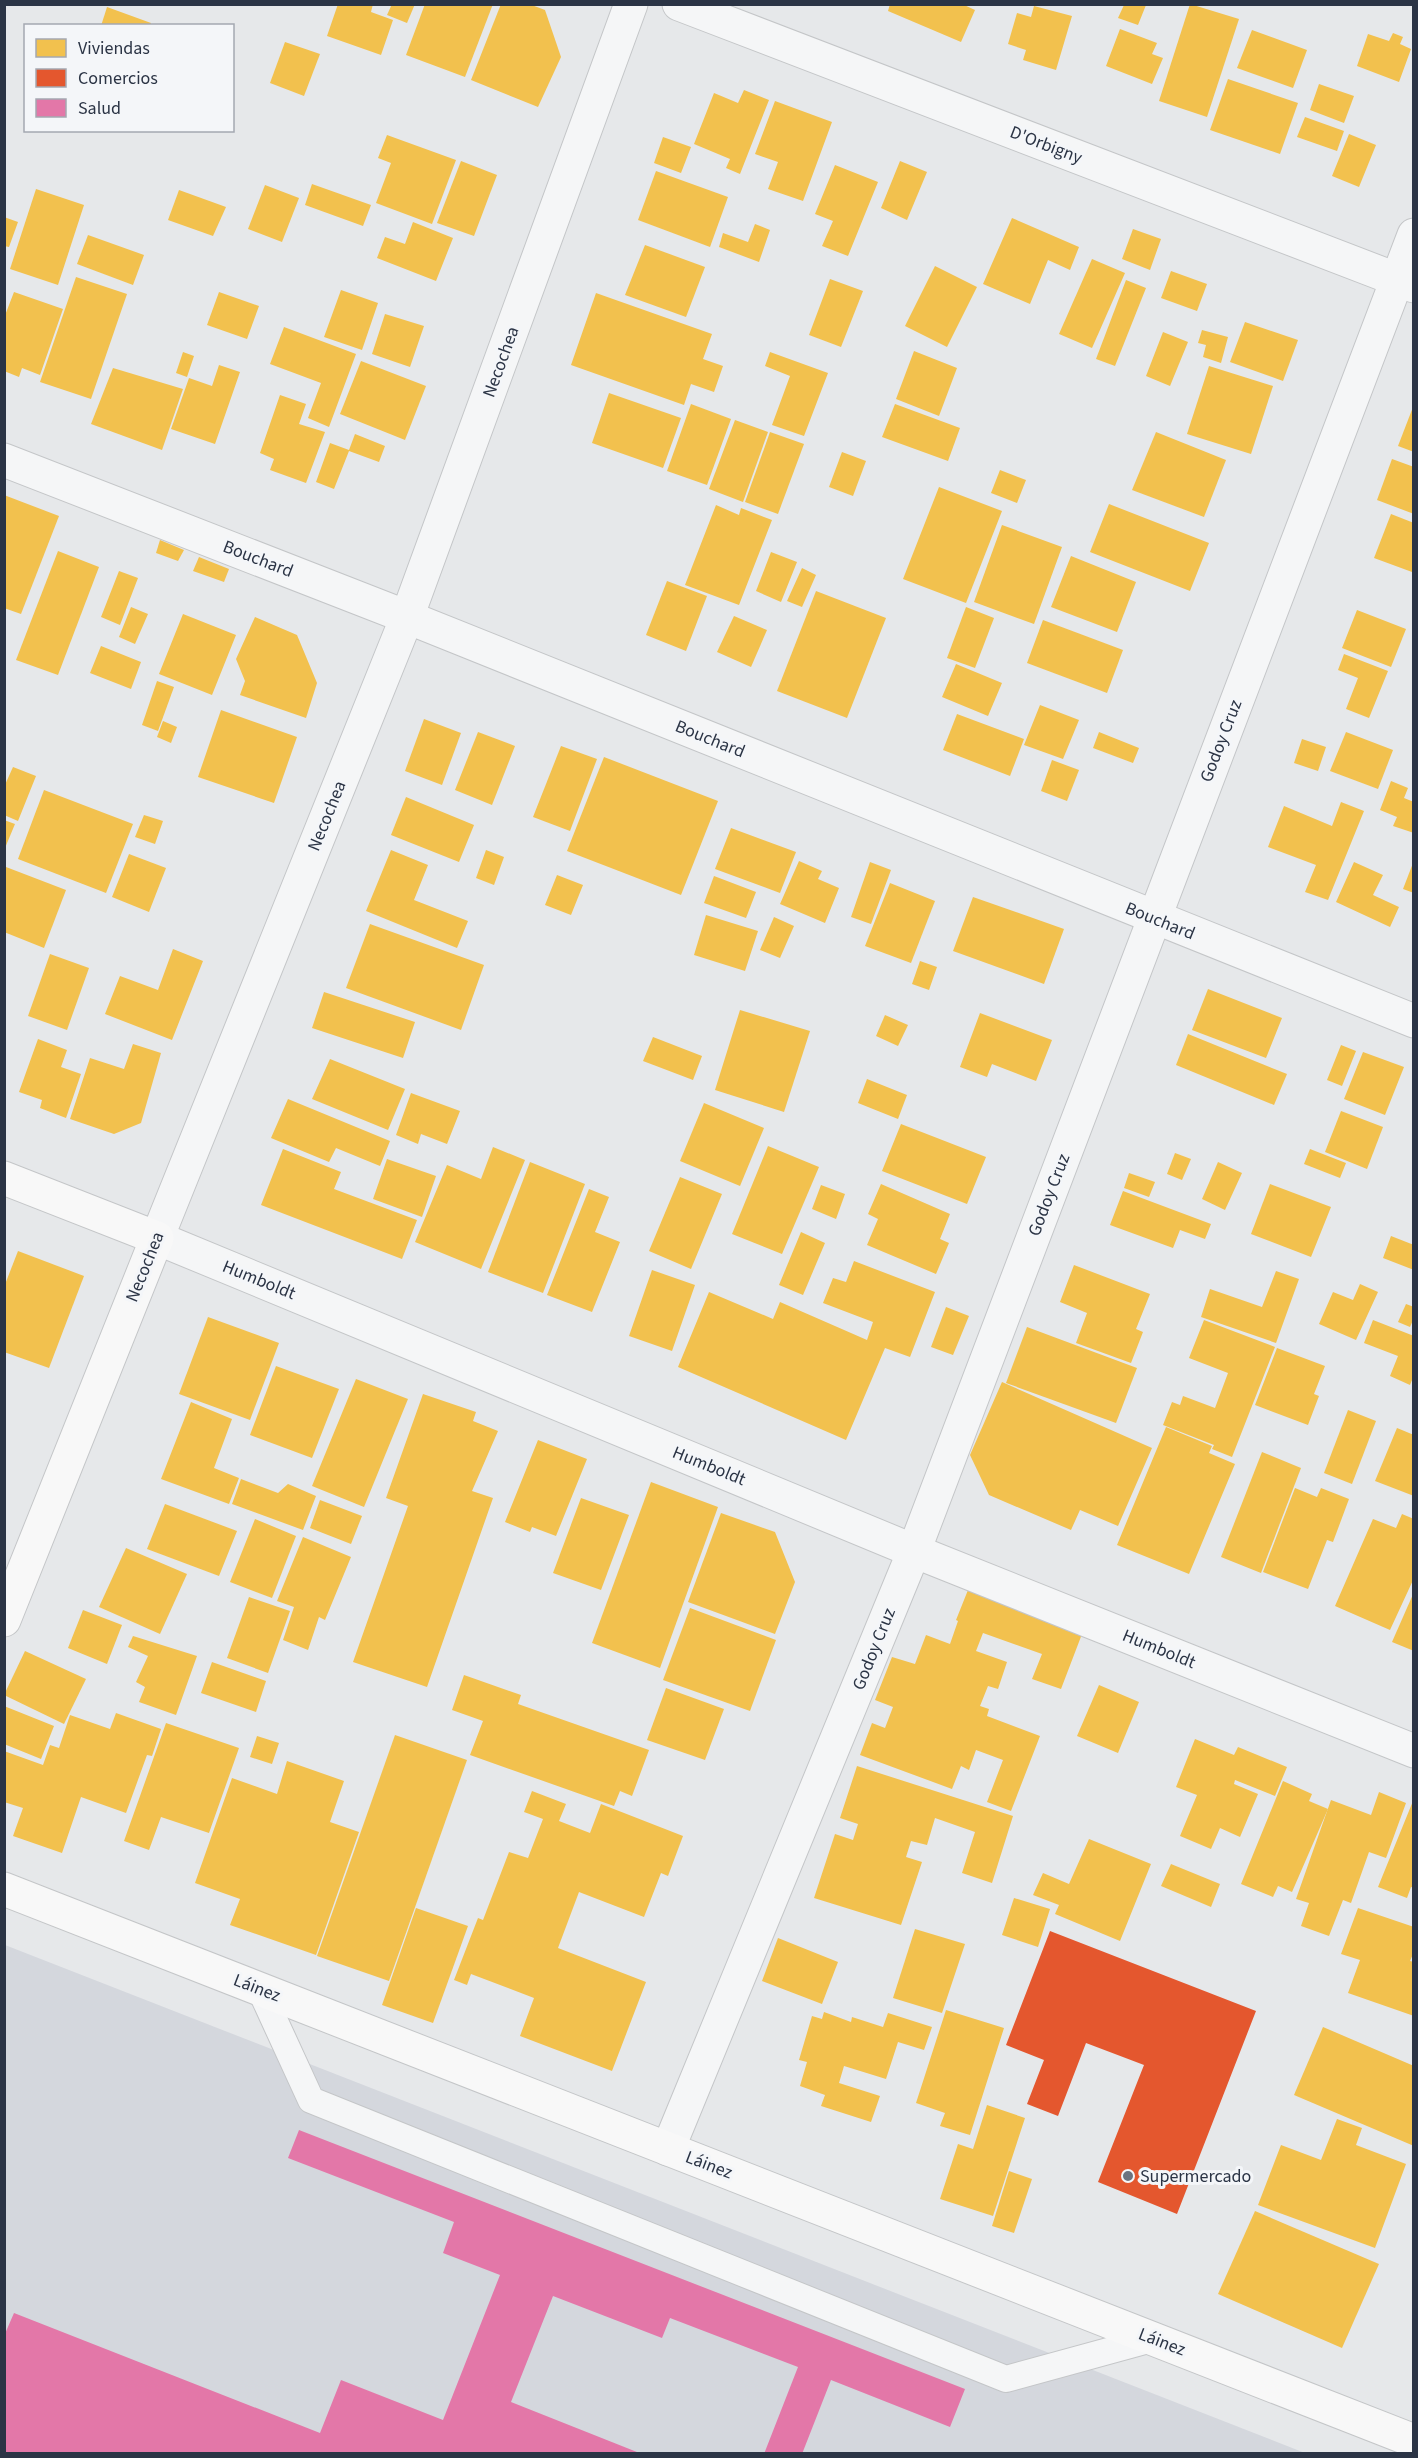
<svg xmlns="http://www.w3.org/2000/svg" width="1418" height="2458" font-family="'Source Sans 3',sans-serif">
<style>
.built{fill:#d4d7dd}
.homes{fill:#f2c14e}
.shops{fill:#e4572e}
.health{fill:#e377a8}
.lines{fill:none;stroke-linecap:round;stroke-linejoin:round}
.lane-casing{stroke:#c4c6c8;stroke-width:28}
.street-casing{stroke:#c4c6c8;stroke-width:35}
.secondary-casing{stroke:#c4c6c8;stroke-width:35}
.lane{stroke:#f5f6f7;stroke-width:26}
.street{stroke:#f5f6f7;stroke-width:33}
.secondary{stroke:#f8f8f8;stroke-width:33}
.poi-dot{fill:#6c737f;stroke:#f4f6f9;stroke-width:2}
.labels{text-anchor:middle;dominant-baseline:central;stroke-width:6;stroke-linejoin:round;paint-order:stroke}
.street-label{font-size:18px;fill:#2b3445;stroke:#f4f6f9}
.poi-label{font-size:18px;fill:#2b3445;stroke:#f4f6f9;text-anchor:start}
</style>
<rect width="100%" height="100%" fill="#e6e8ea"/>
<polygon class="built" points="5,1945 1305,2453 5,2453"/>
<g class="homes">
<polygon points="338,4 373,4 371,12 393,20 381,55 327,36"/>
<polygon points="392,4 415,4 407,23 387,15"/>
<polygon points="425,4 493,4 465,77 406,55"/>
<polygon points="501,4 529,4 545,10 561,57 538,107 471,80"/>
<polygon points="890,4 962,4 975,10 961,42 888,11"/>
<polygon points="1190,4 1239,19 1207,117 1159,101"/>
<polygon points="1124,5 1146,5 1138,25 1118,18"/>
<polygon points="1034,6 1072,16 1056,70 1023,60 1026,50 1008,44 1017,13 1031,17"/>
<polygon points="107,7 151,23 150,26 101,26"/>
<polygon points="1120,29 1157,43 1152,54 1163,58 1152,84 1106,66"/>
<polygon points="1252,30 1307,50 1293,88 1237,68"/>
<polygon points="1393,33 1403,37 1400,44 1411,49 1399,82 1357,66 1368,34 1389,41"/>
<polygon points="285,42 320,54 304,96 270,83"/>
<polygon points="1228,79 1298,103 1280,154 1210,130"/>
<polygon points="1319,84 1354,96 1344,123 1310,110"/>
<polygon points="744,90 769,100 740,174 726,168 730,159 694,144 714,93 738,103"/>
<polygon points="775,101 832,122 803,201 768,189 778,162 755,154"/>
<polygon points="1305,117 1344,131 1337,151 1297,137"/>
<polygon points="1349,134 1376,145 1359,187 1332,176"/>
<polygon points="387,135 456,160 432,224 376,203 391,163 378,158"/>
<polygon points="663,137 691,147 681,173 654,163"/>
<polygon points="461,161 497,175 474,236 437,223"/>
<polygon points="900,161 927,172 907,220 881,208"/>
<polygon points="835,165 878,182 848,256 822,246 833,221 815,214"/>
<polygon points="656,171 728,197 710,247 638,220"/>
<polygon points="312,184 371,205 363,226 305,205"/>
<polygon points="265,185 299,198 282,242 248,229"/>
<polygon points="36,189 84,205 58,285 10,269"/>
<polygon points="179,190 226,207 213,236 168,220"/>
<polygon points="4,217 18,222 9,247 4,246"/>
<polygon points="1012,218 1079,247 1070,270 1048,260 1030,304 983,284"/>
<polygon points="413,222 453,238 436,281 377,258 385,237 405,244"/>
<polygon points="755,224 770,230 759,262 719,247 723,233 748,242"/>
<polygon points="1133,229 1161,239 1150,270 1122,259"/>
<polygon points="88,235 144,255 133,285 77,264"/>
<polygon points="645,245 705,267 686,317 625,295"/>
<polygon points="1092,259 1125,273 1092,348 1059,334"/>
<polygon points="935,266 977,287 947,347 905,326"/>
<polygon points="1171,271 1207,284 1197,311 1161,298"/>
<polygon points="76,277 127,294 91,399 40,382"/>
<polygon points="830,279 863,291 841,347 809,335"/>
<polygon points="1126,280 1146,288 1115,366 1096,359"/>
<polygon points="341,290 378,303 362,350 324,337"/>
<polygon points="14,292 63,309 40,375 22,368 19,377 4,371 4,318"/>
<polygon points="219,292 259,306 247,339 207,325"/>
<polygon points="596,293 712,334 703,359 723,366 714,392 691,384 684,405 571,365"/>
<polygon points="385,314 424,326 410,367 372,354"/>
<polygon points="1245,322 1298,340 1283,381 1230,362"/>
<polygon points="284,327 356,354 329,427 308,418 321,383 270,364"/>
<polygon points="1202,330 1228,337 1221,363 1203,357 1206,345 1198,343"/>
<polygon points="1163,332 1188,342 1170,386 1146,376"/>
<polygon points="914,351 957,368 939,416 896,399"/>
<polygon points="183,352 194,356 187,377 176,373"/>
<polygon points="770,352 828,373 804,436 772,425 790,376 765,366"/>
<polygon points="361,361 426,386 405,440 340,414"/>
<polygon points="219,365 240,372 215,444 171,429 189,378 212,386"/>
<polygon points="1209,366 1273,386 1251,454 1187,434"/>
<polygon points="113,368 183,389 162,450 91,424"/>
<polygon points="609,393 681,418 663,468 592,443"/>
<polygon points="280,395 306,404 299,424 325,432 306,483 270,470 274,459 260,453"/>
<polygon points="691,404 731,419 707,485 667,471"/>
<polygon points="895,404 960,428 948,461 882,437"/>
<polygon points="1413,407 1414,407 1414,452 1398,446"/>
<polygon points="735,420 768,432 743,502 709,489"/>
<polygon points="770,432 804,444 778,514 745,502"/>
<polygon points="1156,432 1226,460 1204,517 1132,490"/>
<polygon points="355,434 385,446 379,462 349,451 334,489 316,482 330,443 349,450"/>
<polygon points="842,452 866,461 853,496 829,487"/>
<polygon points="1392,459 1414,467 1414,514 1377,500"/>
<polygon points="1000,470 1026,480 1017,503 991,493"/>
<polygon points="939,487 1002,511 966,603 903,579"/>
<polygon points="4,495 59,516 21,614 4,608"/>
<polygon points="1109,504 1209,543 1190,591 1090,552"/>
<polygon points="716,505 739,515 741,508 772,520 739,605 685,585"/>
<polygon points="1391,514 1414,523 1412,572 1374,558"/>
<polygon points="1002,525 1062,547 1034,624 974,602"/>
<polygon points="160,540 184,550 178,561 156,553"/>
<polygon points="58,551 99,567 58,675 16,660"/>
<polygon points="771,552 797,562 781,602 756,591"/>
<polygon points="1071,556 1136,582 1117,632 1051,607"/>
<polygon points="199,557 229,569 224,582 193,571"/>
<polygon points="802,568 816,575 802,607 787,601"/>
<polygon points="119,571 138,578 120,625 101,617"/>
<polygon points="667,581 707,596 686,651 646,635"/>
<polygon points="816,591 886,618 847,718 777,691"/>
<polygon points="131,607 148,614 135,644 119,637"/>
<polygon points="966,607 994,618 975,668 947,658"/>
<polygon points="1357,610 1406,629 1391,667 1342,648"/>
<polygon points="183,614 236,635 212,695 159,674"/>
<polygon points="734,616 767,630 751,667 717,652"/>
<polygon points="255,617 297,635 317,683 306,718 240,695 245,681 236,659"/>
<polygon points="1043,620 1123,650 1107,693 1027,663"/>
<polygon points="101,646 141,662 131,689 90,673"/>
<polygon points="1344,654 1388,671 1369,718 1346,709 1358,678 1338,670"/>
<polygon points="956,664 1002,683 988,716 942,697"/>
<polygon points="157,681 174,687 158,731 142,725"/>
<polygon points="1040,705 1079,720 1063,759 1024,745"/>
<polygon points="221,710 297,737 274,803 198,777"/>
<polygon points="957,714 1024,739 1010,776 943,750"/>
<polygon points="424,719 461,733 442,785 405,771"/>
<polygon points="163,721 177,727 171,743 157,737"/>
<polygon points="478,732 515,746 492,805 455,790"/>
<polygon points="1099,732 1139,748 1133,763 1093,748"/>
<polygon points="1346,732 1393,750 1378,789 1330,771"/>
<polygon points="1302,739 1326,747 1318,771 1294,763"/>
<polygon points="561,746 597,759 570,831 533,817"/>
<polygon points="604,757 718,801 681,895 567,851"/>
<polygon points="1052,760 1079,770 1067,801 1041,791"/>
<polygon points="13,767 36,776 18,821 4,815 4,787"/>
<polygon points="1391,781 1408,788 1404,798 1414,802 1414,833 1393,826 1397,817 1380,810"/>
<polygon points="44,790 133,824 106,893 18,859"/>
<polygon points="406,797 474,825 459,862 391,835"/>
<polygon points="1341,802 1364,811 1328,900 1305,892 1316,865 1268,847 1284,806 1332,826"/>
<polygon points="144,815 163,821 155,844 135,837"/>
<polygon points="4,820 15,824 5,848 4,848"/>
<polygon points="731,828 796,852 780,893 715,869"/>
<polygon points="391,850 428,865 414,900 468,921 457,948 366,911"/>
<polygon points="486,850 504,857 494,885 476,878"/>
<polygon points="129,854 166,868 149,912 112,897"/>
<polygon points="799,861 822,871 818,879 839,888 825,923 780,904"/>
<polygon points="870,862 891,870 871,924 851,917"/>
<polygon points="1354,862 1383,875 1373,895 1399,907 1390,927 1336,902"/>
<polygon points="1413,863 1414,863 1414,893 1403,889"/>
<polygon points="6,867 66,890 44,948 4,932"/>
<polygon points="557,875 583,885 571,915 545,905"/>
<polygon points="714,876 756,892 746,918 704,903"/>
<polygon points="890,883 935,901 911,963 865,946"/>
<polygon points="973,897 1064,929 1044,984 953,951"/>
<polygon points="706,915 758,931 745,971 694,955"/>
<polygon points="774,917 794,926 780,958 760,950"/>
<polygon points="370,924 484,965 461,1030 346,988"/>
<polygon points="173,949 203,961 172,1040 105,1014 120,976 158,990"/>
<polygon points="50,954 89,968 67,1030 28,1016"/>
<polygon points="920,961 937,967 929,990 912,984"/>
<polygon points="1208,989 1282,1018 1266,1058 1192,1030"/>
<polygon points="324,992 415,1022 403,1058 312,1028"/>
<polygon points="740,1010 810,1031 784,1112 715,1090"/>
<polygon points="980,1013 1052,1040 1036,1081 992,1064 987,1077 960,1067"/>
<polygon points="885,1015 908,1025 898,1046 876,1036"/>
<polygon points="1188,1034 1287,1074 1274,1105 1176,1065"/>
<polygon points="653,1037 702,1056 693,1080 643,1061"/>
<polygon points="38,1039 67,1050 61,1067 81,1074 66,1118 40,1108 42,1100 19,1092"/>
<polygon points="133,1044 161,1053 141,1123 114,1134 70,1119 90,1058 124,1069"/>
<polygon points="1341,1045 1356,1051 1342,1086 1327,1080"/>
<polygon points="1363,1052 1404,1067 1385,1115 1344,1099"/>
<polygon points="330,1059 405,1089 388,1130 312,1099"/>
<polygon points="867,1079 907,1095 898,1119 858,1103"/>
<polygon points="411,1093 460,1111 447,1144 421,1134 418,1144 396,1135"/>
<polygon points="288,1099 390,1141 380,1166 336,1148 329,1162 271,1138"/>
<polygon points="704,1103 764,1128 740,1186 680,1161"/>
<polygon points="1341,1111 1383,1127 1367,1169 1325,1152"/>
<polygon points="901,1124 986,1157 967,1204 882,1171"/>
<polygon points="768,1146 819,1167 782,1254 732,1234"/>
<polygon points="493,1147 525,1160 481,1269 415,1242 447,1165 481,1179"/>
<polygon points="283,1149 341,1172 334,1189 417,1220 402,1259 261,1205"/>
<polygon points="1310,1149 1346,1163 1340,1178 1304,1164"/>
<polygon points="1175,1153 1191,1159 1182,1180 1167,1174"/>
<polygon points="387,1159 436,1176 422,1217 373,1199"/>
<polygon points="530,1162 585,1184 543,1293 488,1272"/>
<polygon points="1218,1162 1242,1173 1225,1210 1202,1199"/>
<polygon points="1129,1173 1155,1182 1149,1197 1124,1188"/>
<polygon points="680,1177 722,1194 691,1269 649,1251"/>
<polygon points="881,1184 950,1214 940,1239 949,1243 936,1274 867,1245 878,1219 868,1214"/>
<polygon points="1270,1184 1331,1207 1311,1257 1251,1234"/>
<polygon points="821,1185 845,1194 836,1219 812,1209"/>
<polygon points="589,1189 609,1197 595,1232 620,1242 592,1312 547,1295"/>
<polygon points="1123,1191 1211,1224 1205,1239 1180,1230 1173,1248 1110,1225"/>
<polygon points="801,1232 825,1243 803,1295 779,1285"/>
<polygon points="1391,1236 1414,1245 1414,1270 1383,1258"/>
<polygon points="18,1251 84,1276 49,1368 4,1352 4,1287"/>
<polygon points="854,1261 935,1292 910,1357 885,1348 846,1440 678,1367 709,1292 773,1319 780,1302 867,1340 873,1322 823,1303 833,1278 846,1282"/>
<polygon points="1074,1265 1150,1294 1136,1329 1143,1332 1131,1363 1076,1343 1087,1313 1060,1302"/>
<polygon points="652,1270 695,1285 672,1351 629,1336"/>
<polygon points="1276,1271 1299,1279 1276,1343 1201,1317 1210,1289 1262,1307"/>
<polygon points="1360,1284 1378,1292 1356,1340 1319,1324 1333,1292 1353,1300"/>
<polygon points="1406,1304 1414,1307 1414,1318 1410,1327 1398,1322"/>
<polygon points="946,1307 969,1316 953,1355 931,1347"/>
<polygon points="208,1317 279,1343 250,1420 179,1394"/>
<polygon points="1204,1320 1275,1347 1232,1457 1212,1449 1214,1445 1163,1425 1172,1402 1180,1405 1183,1396 1215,1408 1228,1373 1189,1358"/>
<polygon points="1373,1320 1414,1336 1414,1375 1410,1385 1390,1376 1398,1356 1364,1343"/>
<polygon points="1027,1327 1137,1368 1116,1423 1006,1383"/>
<polygon points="1277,1348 1325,1366 1314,1394 1319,1396 1308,1425 1255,1405"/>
<polygon points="276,1366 339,1389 312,1458 250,1435"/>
<polygon points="356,1379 408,1399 364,1507 312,1486"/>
<polygon points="1002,1382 1152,1448 1118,1526 1080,1510 1071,1530 989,1495 970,1455"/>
<polygon points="423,1394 476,1412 473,1421 498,1431 472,1491 493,1498 427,1687 353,1662 408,1506 386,1498"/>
<polygon points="191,1402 232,1419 214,1468 239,1478 229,1504 161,1479"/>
<polygon points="1348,1410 1376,1421 1352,1484 1324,1473"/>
<polygon points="1166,1427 1212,1446 1209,1453 1235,1464 1189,1574 1117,1545"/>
<polygon points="1397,1428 1414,1435 1414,1496 1375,1481"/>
<polygon points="538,1440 587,1459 556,1536 532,1527 530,1532 505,1522"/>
<polygon points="1262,1452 1301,1468 1261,1573 1221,1557"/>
<polygon points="241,1479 278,1493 288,1484 316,1496 303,1530 232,1504"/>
<polygon points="651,1482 718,1507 660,1668 592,1643"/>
<polygon points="1295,1488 1317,1497 1321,1488 1349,1499 1333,1542 1327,1540 1308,1589 1263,1572"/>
<polygon points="581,1498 629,1515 601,1590 553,1573"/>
<polygon points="320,1500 362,1516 351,1544 310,1528"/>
<polygon points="165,1504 237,1531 219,1576 147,1549"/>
<polygon points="721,1513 775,1532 795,1582 775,1634 688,1602"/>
<polygon points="1402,1514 1414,1519 1414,1578 1390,1630 1335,1606 1373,1519 1396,1528"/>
<polygon points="255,1519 296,1536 272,1598 230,1582"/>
<polygon points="303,1537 351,1557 325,1620 319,1617 308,1650 283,1640 294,1607 277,1601"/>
<polygon points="126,1548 187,1574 160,1634 99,1607"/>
<polygon points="972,1580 1082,1634 1061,1689 1032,1679 1042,1654 983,1633 976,1651 1007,1662 998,1689 988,1686 980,1706 989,1709 987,1716 1040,1736 1011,1811 987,1802 1003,1760 976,1750 969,1770 961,1766 952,1789 860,1755 872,1723 885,1728 893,1707 875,1700 892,1657 915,1664 926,1635 950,1644 958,1621 956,1620"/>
<polygon points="1414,1592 1414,1651 1392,1642"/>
<polygon points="249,1597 290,1611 268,1673 227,1658"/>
<polygon points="690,1608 776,1640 750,1711 663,1680"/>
<polygon points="83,1610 122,1625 107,1664 68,1648"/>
<polygon points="133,1636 197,1656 176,1715 139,1702 145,1687 136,1682 148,1656 128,1647"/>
<polygon points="25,1651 86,1679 64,1724 4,1695"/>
<polygon points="212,1662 266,1681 256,1712 201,1693"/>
<polygon points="464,1675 521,1695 518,1704 649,1750 632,1796 620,1791 614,1806 470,1755 483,1721 452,1710"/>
<polygon points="1099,1685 1139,1702 1118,1753 1077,1736"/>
<polygon points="666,1688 724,1709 705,1760 647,1740"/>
<polygon points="4,1706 54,1726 41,1759 4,1744"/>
<polygon points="116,1713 161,1729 152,1756 147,1755 126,1813 81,1797 62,1853 13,1836 23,1808 4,1802 4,1751 43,1765 50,1745 59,1748 70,1715 110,1729"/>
<polygon points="166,1723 239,1748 209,1833 161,1817 149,1850 124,1841"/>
<polygon points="395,1735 467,1760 389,1981 317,1956"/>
<polygon points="257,1736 279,1743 272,1764 250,1757"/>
<polygon points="1195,1739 1234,1755 1238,1747 1287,1767 1275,1796 1235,1780 1234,1784 1258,1794 1240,1837 1220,1828 1211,1849 1180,1836 1197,1795 1176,1787"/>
<polygon points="287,1761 344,1781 330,1822 359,1832 316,1955 230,1925 240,1899 195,1883 232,1778 277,1794"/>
<polygon points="857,1766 1013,1816 992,1883 962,1873 975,1832 935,1818 927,1845 911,1841 906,1857 922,1862 901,1925 814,1898 835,1834 853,1840 858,1824 840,1818"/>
<polygon points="1283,1781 1312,1794 1309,1801 1328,1809 1292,1892 1278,1886 1273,1897 1241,1884"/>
<polygon points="532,1791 566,1804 559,1821 590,1833 601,1804 683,1836 668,1876 661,1873 644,1917 579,1892 558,1948 646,1982 612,2071 520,2036 534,1998 471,1974 467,1985 454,1980 478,1918 483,1920 509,1852 528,1858 543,1819 524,1812"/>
<polygon points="1379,1792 1406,1803 1386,1858 1369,1852 1351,1903 1343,1900 1329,1936 1301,1926 1309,1903 1296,1899 1331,1800 1371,1815"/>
<polygon points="1413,1801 1414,1888 1411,1887 1407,1898 1378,1887"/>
<polygon points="1089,1839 1151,1864 1120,1941 1055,1914 1059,1905 1033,1895 1043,1873 1069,1884"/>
<polygon points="1171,1864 1220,1884 1211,1907 1161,1886"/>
<polygon points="1014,1898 1050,1909 1038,1947 1002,1935"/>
<polygon points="416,1908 468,1926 433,2023 382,2005"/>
<polygon points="1358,1908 1414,1927 1414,1952 1410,1961 1414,1962 1414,2016 1348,1993 1360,1960 1341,1954"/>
<polygon points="915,1929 965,1944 942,2013 893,1998"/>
<polygon points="778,1938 838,1962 822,2004 762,1981"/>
<polygon points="946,2010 1004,2028 970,2135 940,2126 945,2113 916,2103"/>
<polygon points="824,2012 851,2022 852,2017 883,2027 888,2013 932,2027 924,2050 898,2042 886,2079 844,2066 839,2083 880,2096 871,2122 821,2106 825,2095 800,2086 807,2062 799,2060 812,2016 822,2019"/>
<polygon points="1323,2027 1414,2066 1414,2146 1294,2095"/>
<polygon points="987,2105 1025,2118 993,2216 940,2199 958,2144 973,2149"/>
<polygon points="1337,2119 1362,2128 1356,2145 1406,2164 1375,2248 1258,2205 1281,2145 1321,2160"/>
<polygon points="1009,2171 1032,2179 1014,2233 992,2226"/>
<polygon points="1255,2211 1379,2264 1342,2348 1218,2294"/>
</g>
<polygon class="shops" points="1050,1931 1256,2011 1177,2214 1098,2182 1144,2065 1086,2043 1058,2116 1027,2104 1044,2060 1006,2045"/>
<polygon class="health" points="299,2130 965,2389 950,2427 831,2380 802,2454 764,2454 798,2367 670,2318 662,2338 553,2296 511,2402 642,2454 4,2454 4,2336 14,2313 320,2433 341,2380 443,2420 500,2275 443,2253 454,2222 288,2158"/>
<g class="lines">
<g class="lane-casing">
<polyline id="lane" points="260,1989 311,2100 1006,2379 1152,2339"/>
</g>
<g class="street-casing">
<g id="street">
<polyline points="631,4 407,617 157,1238 914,1551 1414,1751"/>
<polyline points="679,4 1414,286"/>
<polyline points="4,460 407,617 1414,1021"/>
<polyline points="668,2149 914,1551 1414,235"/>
</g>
</g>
<g class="secondary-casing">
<g id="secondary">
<polyline points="4,1178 157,1238 4,1620"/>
<polyline points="4,1889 1414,2441"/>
</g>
</g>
<use href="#lane" class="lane"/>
<use href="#street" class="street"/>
<use href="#secondary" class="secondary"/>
</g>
<circle class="poi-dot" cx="1128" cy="2176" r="6"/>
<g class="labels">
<g class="street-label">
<text transform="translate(1046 145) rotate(21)">D'Orbigny</text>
<text transform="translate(501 362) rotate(-70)">Necochea</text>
<text transform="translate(258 559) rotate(21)">Bouchard</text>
<text transform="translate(710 739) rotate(22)">Bouchard</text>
<text transform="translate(1221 741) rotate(-69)">Godoy Cruz</text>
<text transform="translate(327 816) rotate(-68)">Necochea</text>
<text transform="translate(1160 921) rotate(22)">Bouchard</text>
<text transform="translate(1049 1195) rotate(-69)">Godoy Cruz</text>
<text transform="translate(145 1267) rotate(-68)">Necochea</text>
<text transform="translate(259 1280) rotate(22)">Humboldt</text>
<text transform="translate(709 1466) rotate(22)">Humboldt</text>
<text transform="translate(874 1649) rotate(-68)">Godoy Cruz</text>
<text transform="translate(1159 1649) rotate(22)">Humboldt</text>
<text transform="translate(257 1988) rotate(21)">Láinez</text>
<text transform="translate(709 2165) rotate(21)">Láinez</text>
<text transform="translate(1162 2342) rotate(21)">Láinez</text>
</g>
<g class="poi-label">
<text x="1140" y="2176">Supermercado</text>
</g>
</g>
<rect width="1418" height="2458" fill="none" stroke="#2b3445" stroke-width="12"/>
<rect x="24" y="24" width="210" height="108" fill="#f4f6f9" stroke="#a4a8b1" stroke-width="1.5"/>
<rect x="36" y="39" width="30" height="18" fill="#f2c14e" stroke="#a4a8b1" stroke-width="1.5"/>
<text x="78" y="54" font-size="18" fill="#2b3445">Viviendas</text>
<rect x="36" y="69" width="30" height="18" fill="#e4572e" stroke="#a4a8b1" stroke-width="1.5"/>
<text x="78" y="84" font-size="18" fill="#2b3445">Comercios</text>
<rect x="36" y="99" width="30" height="18" fill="#e377a8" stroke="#a4a8b1" stroke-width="1.5"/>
<text x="78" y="114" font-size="18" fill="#2b3445">Salud</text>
</svg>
